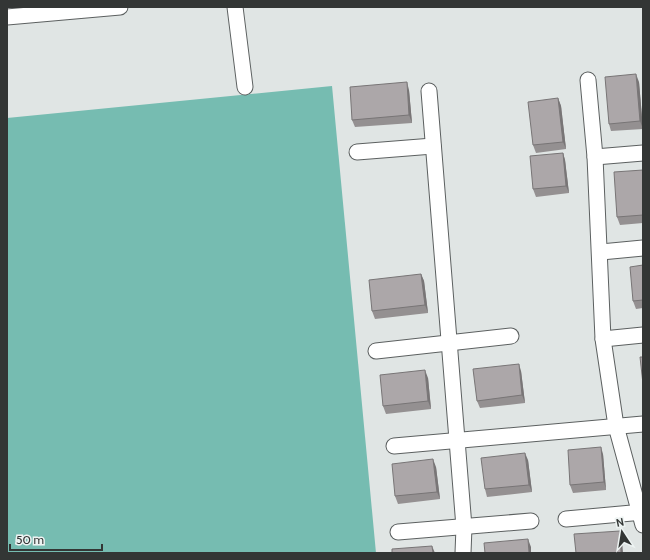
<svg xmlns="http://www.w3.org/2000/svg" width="650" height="560" font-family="Cabin,sans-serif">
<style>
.forest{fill:#76bcb1}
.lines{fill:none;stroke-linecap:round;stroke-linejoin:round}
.minor-casing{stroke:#5c6060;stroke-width:17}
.minor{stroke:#fff;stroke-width:15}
.wall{fill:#949091}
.shaded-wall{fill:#787576}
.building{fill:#aca7a9;stroke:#787576}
</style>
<rect width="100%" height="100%" fill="#e0e5e4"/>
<polygon class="forest" points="332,86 376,553 7,553 7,118"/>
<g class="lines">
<g class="minor-casing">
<g id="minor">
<polyline points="235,7 245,87"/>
<polyline points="7,17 120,7"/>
<polyline points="588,80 595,157 603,339 616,426 643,525"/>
<polyline points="429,91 464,527 463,553"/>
<polyline points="357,152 433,146"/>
<polyline points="595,157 643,153"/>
<polyline points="601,252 643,248"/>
<polyline points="603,339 643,335"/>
<polyline points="376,351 511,336"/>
<polyline points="394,446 643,424"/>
<polyline points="566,519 643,512"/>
<polyline points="398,532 531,521"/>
</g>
</g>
<use href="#minor" class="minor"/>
</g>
<g class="wall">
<polygon points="639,82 643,129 611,131 609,124"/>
<polygon points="409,90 412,123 355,127 352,120"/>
<polygon points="558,98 561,106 566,149 536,153 533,145"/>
<polygon points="563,153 565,160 569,193 536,197 533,189"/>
<polygon points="643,170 643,223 620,225 617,217"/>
<polygon points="643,265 643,308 636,309 633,301"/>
<polygon points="421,274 424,281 428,313 375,319 372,311"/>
<polygon points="521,371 525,403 480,408 477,401"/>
<polygon points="428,378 431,409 386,414 383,406"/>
<polygon points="603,454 606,490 573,493 570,485"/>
<polygon points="528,460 532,492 487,497 485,489"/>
<polygon points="436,467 440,499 398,504 395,496"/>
</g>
<g class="shaded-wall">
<polygon points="636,74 639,82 643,129 640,121"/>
<polygon points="407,82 409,90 412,123 409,115"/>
<polygon points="558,98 561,106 566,149 563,142"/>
<polygon points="563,153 565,160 569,193 566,186"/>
<polygon points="421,274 424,281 428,313 425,305"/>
<polygon points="519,364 521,371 525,403 522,395"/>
<polygon points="425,370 428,378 431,409 428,401"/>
<polygon points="601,447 603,454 606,490 604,482"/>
<polygon points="525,453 528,460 532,492 529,485"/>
<polygon points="433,459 436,467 440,499 437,492"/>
<polygon points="620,531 622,539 623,553 621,553"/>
<polygon points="528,539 531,547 531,553 529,553"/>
<polygon points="432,546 435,553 433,553"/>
</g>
<g class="building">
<polygon points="636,74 640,121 609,124 605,77"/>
<polygon points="407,82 409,115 352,120 350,87"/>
<polygon points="558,98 563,142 533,145 528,102"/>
<polygon points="563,153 566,186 533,189 530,156"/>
<polygon points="643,170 643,215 617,217 614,172"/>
<polygon points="643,265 643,300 633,301 630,267"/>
<polygon points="421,274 425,305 372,311 369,280"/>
<polygon points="640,357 643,357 643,384"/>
<polygon points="519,364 522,395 477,401 473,369"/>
<polygon points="425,370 428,401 383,406 380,375"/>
<polygon points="601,447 604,482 570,485 568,450"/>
<polygon points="525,453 529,485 485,489 481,458"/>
<polygon points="433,459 437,492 395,496 392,464"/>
<polygon points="620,531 621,553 576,553 574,534"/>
<polygon points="528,539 529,553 485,553 484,543"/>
<polygon points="432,546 433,553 392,553 392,549"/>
</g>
<rect width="650" height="560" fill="none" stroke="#333635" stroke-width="16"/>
<g transform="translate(622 532) rotate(348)" stroke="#edf3f2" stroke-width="3" paint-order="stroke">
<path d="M0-3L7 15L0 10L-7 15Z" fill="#333635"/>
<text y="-6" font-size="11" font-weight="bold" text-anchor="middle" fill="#333635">N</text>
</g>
<path d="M10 544v6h92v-6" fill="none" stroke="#333635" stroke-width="2"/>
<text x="16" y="544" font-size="12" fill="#333635" stroke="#edf3f2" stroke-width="3" paint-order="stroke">50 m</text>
</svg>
